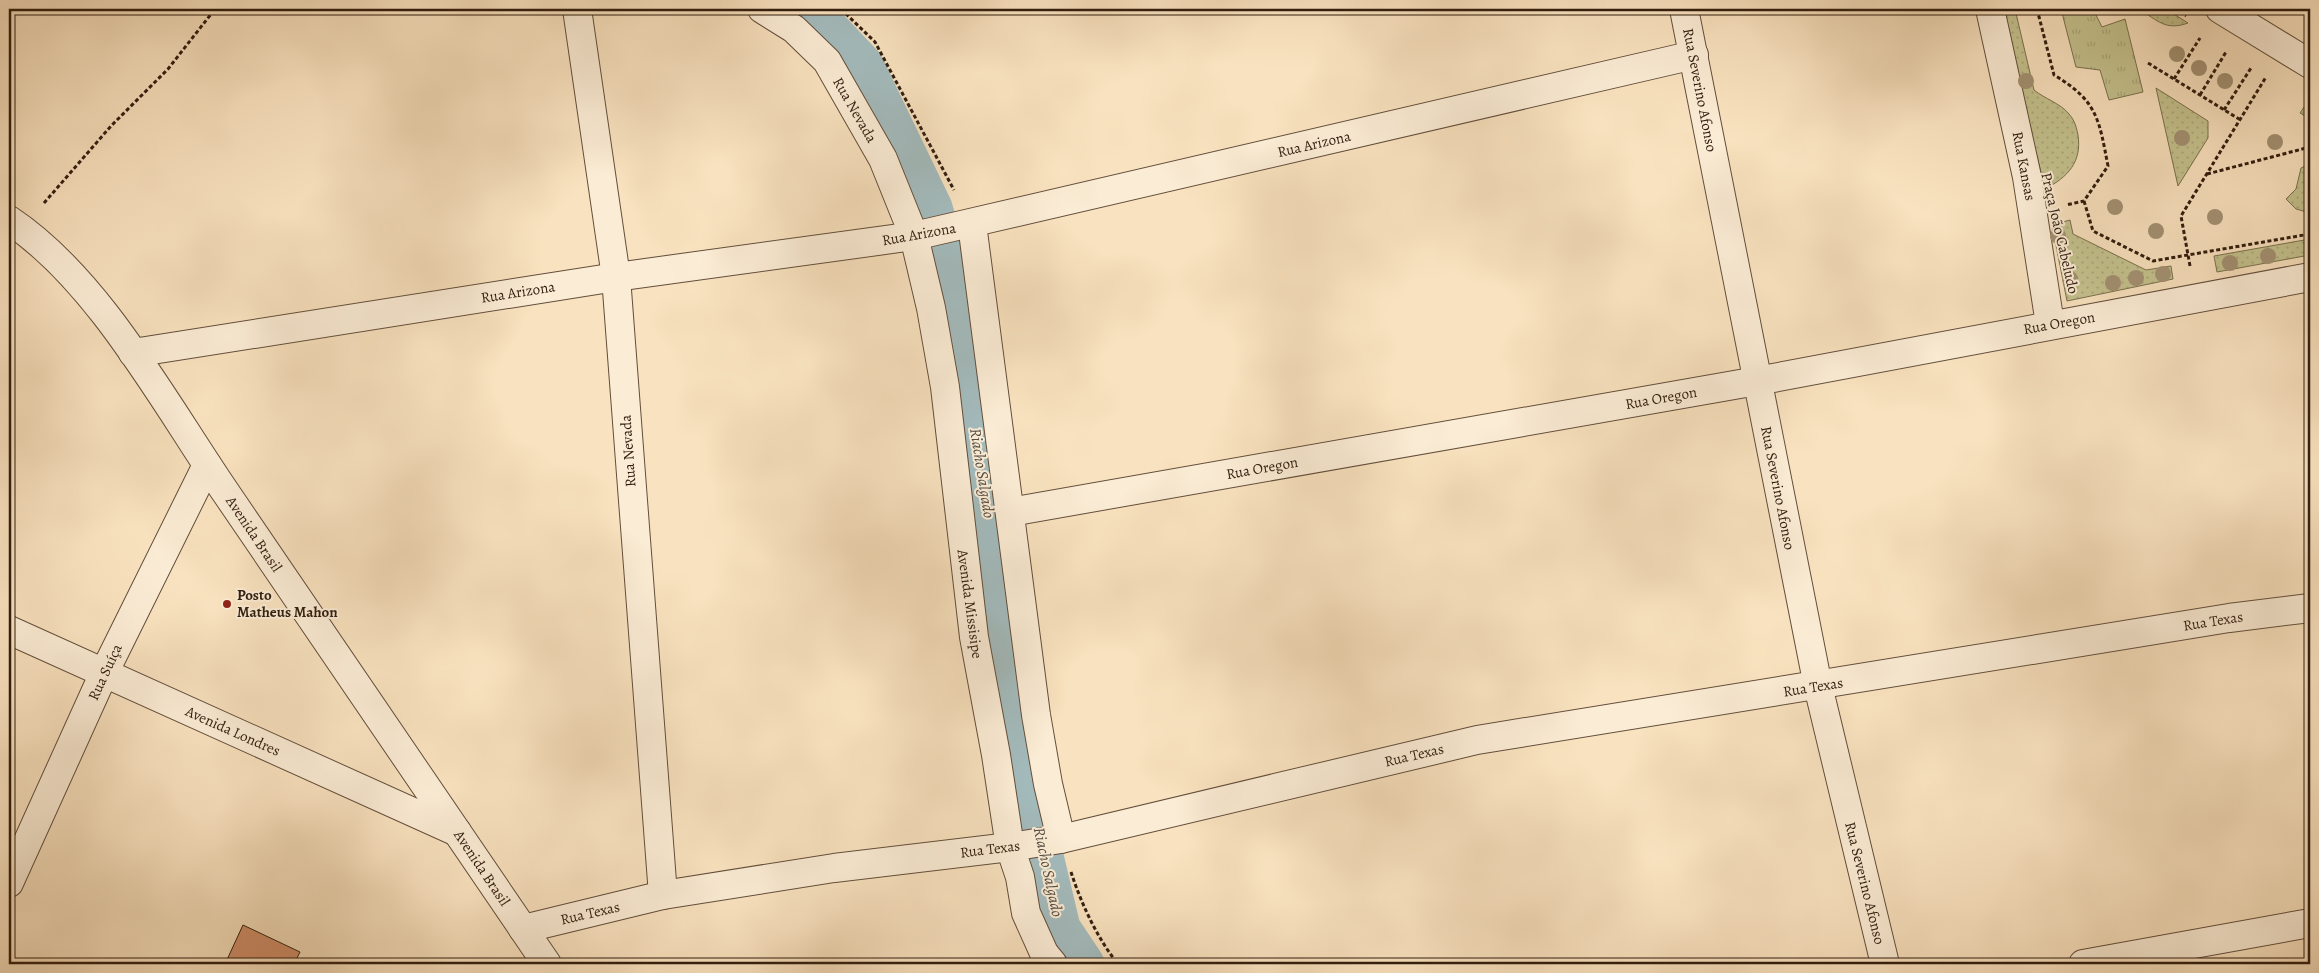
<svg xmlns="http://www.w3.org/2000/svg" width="2319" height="973" font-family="Alegreya,serif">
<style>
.grass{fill:url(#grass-dots);stroke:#7a704e}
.park{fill:url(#park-tufts);stroke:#7a704e}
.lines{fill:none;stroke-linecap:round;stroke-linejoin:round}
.canal{stroke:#a3bbbd;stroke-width:41}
.building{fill:#d18f6a;stroke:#311d0f}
.minor-casing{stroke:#634e3b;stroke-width:30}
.path{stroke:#311d0f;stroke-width:3;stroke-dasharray:4 2.5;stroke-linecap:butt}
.minor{stroke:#fbecd5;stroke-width:28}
.tree{fill:#a39173}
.poi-dot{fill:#8f2418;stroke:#fbecd5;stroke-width:2}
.labels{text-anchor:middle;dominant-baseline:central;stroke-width:4;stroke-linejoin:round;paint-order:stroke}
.street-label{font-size:15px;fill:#311d0f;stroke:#fbecd5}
.poi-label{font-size:15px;font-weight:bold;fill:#311d0f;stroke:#fbecd5;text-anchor:start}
.water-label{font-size:16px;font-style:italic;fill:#534c43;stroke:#fbecd5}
</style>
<defs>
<pattern id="grass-dots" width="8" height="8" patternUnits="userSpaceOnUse" patternTransform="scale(1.25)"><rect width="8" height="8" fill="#c4c28e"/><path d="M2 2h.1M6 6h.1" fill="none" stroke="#a9a679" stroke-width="1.8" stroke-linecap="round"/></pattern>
<pattern id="park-tufts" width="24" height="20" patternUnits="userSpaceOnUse" patternTransform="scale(1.25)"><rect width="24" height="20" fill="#c4c28e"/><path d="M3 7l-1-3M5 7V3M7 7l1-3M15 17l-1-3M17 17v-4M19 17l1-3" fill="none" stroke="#a9a679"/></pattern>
</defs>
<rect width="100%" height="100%" fill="#f9e2bf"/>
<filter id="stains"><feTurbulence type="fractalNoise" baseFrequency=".004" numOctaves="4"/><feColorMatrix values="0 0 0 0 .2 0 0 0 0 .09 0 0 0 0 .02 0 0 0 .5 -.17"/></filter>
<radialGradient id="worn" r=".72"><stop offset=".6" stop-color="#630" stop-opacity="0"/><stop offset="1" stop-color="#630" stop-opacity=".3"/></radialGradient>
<g class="grass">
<path d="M2001 9H2015L2034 90C2045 99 2060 103 2069 114 2075 121 2076 126 2078 135 2082 162 2068 177 2045 189Z"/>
<path d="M2139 9H2166L2188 23C2166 31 2158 21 2139 9Z"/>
<polygon points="2156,88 2208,121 2208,138 2178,186"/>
<polygon points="2309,100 2310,101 2310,119 2300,113"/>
<polygon points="2310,164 2310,213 2296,209 2286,199 2296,189 2301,168"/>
<polygon points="2070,220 2073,234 2146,270 2171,266 2173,279 2067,301 2052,225"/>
<polygon points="2310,239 2310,255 2217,272 2214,256"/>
</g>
<polygon class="park" points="2061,9 2093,9 2102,27 2125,19 2143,92 2109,100 2100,70 2076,67"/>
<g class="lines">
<polyline class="canal" points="810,9 863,65 932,208 949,265 992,547 1024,726 1043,856 1060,928 1084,964"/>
</g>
<polygon class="building" points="243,925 300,952 294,964 225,964"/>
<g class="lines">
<g class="minor-casing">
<g id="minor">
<polyline points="577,9 616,277 663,895"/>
<polyline points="762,9 794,29 827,61 883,159 914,236 931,308 945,387 974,637 996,755 1010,847 1020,877 1026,913 1044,953 1053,964"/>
<polyline points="1684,9 1818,686 1885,964"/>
<polyline points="1990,9 2027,177 2050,324"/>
<polyline points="2220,9 2310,64"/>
<path d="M9 220C98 279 164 402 224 490 332 648 440 806 547 964"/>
<polyline points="972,224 1036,715 1048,784 1061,839"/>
<polyline points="133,353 616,277 914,236 1694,55"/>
<polyline points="1010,512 1757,381 2310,277"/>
<polyline points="9,630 457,832"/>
<polyline points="9,883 104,673 207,465"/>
<polyline points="523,929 663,895 834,868 1010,847 1061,839 1477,740 2229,618 2310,608"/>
<polyline points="2083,964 2310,923"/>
</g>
</g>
<g class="path">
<polyline points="841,9 875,42 954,190"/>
<path d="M2037 9 2054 75C2098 101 2099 120 2108 166L2084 201 2066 205"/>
<polyline points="2174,9 2186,16"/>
<polyline points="2148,63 2239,119"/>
<polyline points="2174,79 2200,38"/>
<polyline points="2200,95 2226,52"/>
<polyline points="2224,110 2251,68"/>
<polyline points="2207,174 2310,147"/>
<polyline points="2084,201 2093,231 2153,261 2310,234"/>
<polyline points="44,203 111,126 168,69 215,9"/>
<polyline points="2190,266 2181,216 2266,77"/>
<path d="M1071 872C1081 903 1097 938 1118 964"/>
</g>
<use href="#minor" class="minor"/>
</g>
<g class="tree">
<circle cx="2177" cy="54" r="8"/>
<circle cx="2199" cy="68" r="8"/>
<circle cx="2026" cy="81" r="8"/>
<circle cx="2225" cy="81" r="8"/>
<circle cx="2182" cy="138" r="8"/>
<circle cx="2275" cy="142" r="8"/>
<circle cx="2115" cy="207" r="8"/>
<circle cx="2215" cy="217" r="8"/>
<circle cx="2156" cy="231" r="8"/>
<circle cx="2058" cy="236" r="8"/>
<circle cx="2268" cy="256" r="8"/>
<circle cx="2230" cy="263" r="8"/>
<circle cx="2163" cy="274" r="8"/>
<circle cx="2136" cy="278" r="8"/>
<circle cx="2070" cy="279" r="8"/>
<circle cx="2113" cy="283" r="8"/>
</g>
<circle class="poi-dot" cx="227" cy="604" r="5"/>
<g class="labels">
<g class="street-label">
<text transform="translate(1700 90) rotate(79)">Rua Severino Afonso</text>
<text transform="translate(855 110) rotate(60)">Rua Nevada</text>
<text transform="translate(1314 144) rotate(-13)">Rua Arizona</text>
<text transform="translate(2024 166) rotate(79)">Rua Kansas</text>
<text transform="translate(2060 233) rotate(77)">Praça João Cabeludo</text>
<text transform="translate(919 234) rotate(-10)">Rua Arizona</text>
<text transform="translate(518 292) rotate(-9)">Rua Arizona</text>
<text transform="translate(2059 323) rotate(-10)">Rua Oregon</text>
<text transform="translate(1661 398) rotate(-10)">Rua Oregon</text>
<text transform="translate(628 451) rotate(-94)">Rua Nevada</text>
<text transform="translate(1262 468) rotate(-10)">Rua Oregon</text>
<text transform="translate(1778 488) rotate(79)">Rua Severino Afonso</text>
<text transform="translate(254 534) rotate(56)">Avenida Brasil</text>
<text transform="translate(970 604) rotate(82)">Avenida Missisipe</text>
<text transform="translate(2213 621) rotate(-9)">Rua Texas</text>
<text transform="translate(105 672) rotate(-65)">Rua Suíça</text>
<text transform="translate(1813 687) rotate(-9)">Rua Texas</text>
<text transform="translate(233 731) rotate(24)">Avenida Londres</text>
<text transform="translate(1414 755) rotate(-13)">Rua Texas</text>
<text transform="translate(990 849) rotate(-7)">Rua Texas</text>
<text transform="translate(482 868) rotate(56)">Avenida Brasil</text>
<text transform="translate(1865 883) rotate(76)">Rua Severino Afonso</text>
<text transform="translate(590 913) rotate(-13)">Rua Texas</text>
</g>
<g class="poi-label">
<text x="237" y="595">Posto<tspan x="237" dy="17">Matheus Mahon</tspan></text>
</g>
<g class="water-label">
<text transform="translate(982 473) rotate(81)">Riacho Salgado</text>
<text transform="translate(1048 872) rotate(78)">Riacho Salgado</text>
</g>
</g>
<rect width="2319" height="973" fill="none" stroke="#f9e2bf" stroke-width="30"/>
<rect x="10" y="10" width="2299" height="953" fill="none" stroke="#311d0f" stroke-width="2.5"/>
<rect x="15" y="15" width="2289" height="943" fill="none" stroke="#311d0f"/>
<rect width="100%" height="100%" filter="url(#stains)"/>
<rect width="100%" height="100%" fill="url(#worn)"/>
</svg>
